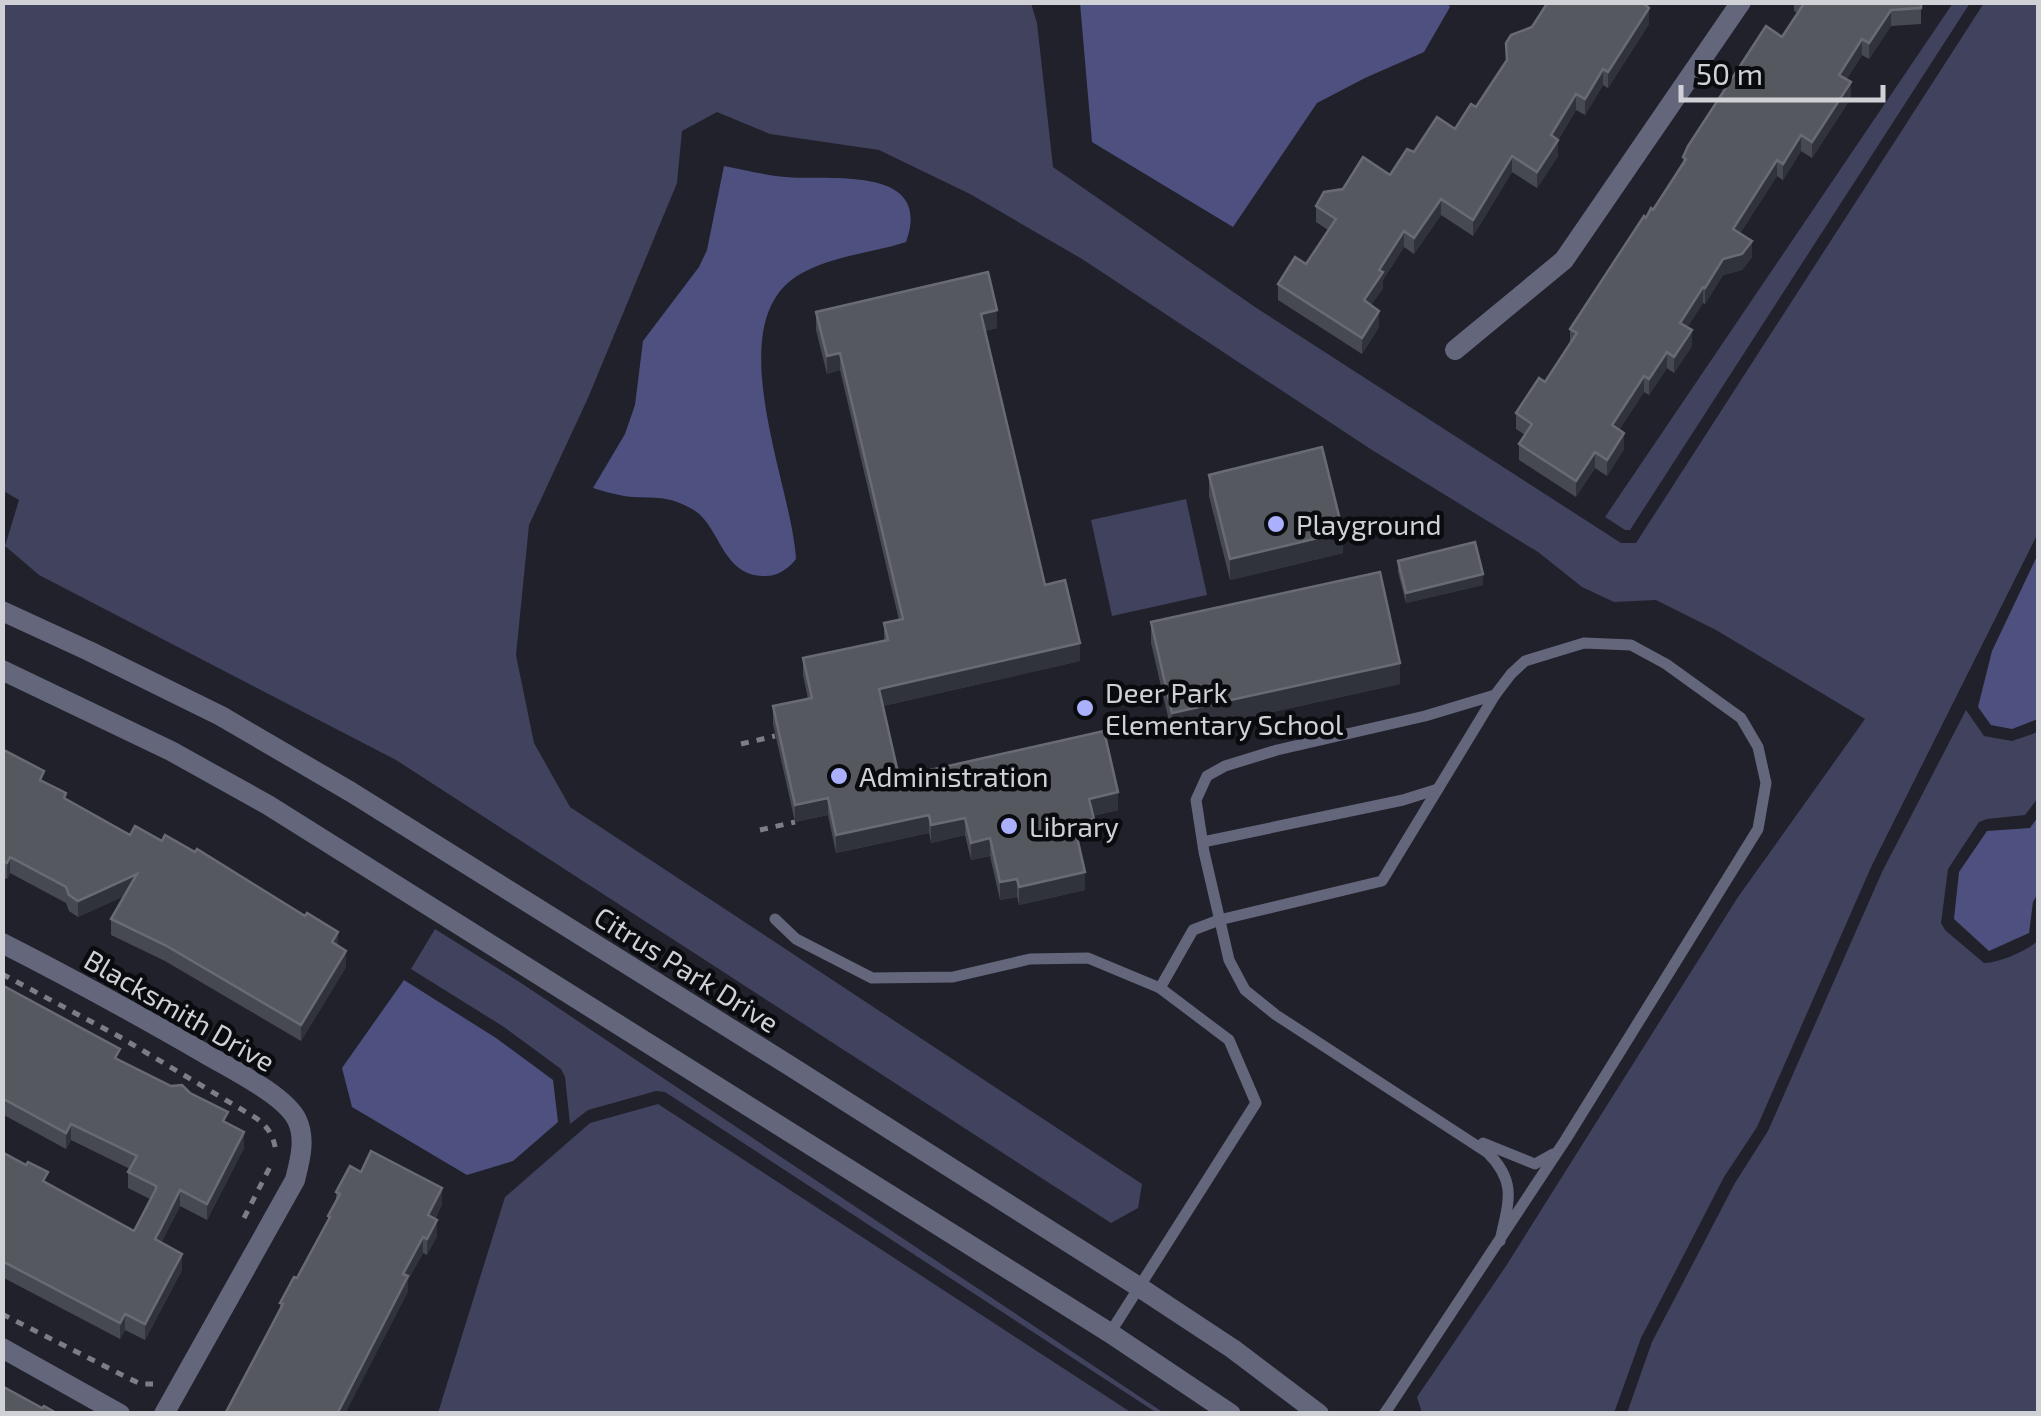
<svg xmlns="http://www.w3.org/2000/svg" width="2041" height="1416" font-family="'Exo 2',sans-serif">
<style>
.green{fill:#40425e}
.water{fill:#4e5180}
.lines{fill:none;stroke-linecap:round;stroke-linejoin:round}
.path{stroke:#7d7e85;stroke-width:5;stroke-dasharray:8 8;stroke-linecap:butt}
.service{stroke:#64667c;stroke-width:11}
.minor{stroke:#64667c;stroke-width:20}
.tertiary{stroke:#64667c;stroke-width:20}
.wall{fill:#474952}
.shaded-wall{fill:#31333c}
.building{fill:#565860;stroke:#696b73;stroke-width:2.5}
.poi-dot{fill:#aab0fb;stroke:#0a0b0f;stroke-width:4}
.labels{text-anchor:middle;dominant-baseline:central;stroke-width:9;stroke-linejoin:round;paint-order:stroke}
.poi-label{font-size:28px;fill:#d0d1d7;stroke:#0a0b0f;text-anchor:start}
.street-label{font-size:28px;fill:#d0d1d7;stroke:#0a0b0f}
</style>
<rect width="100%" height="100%" fill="#20212a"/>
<g class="green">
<polygon points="3,2 1031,3 1037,23 1053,167 1255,307 1621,543 1636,543 1984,3 2038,3 2038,533 1872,865 1757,1127 1724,1177 1641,1338 1614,1413 1422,1413 1417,1397 1506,1266 1738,897 1865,719 1716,630 1656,600 1614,602 1582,587 1538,552 1372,450 1082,259 970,194 879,150 770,134 717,112 682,131 677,183 588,398 529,525 516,655 534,743 570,807 1142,1184 1138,1208 1111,1223 396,760 39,575 5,546 19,500 2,490"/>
<polygon points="1953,3 1970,3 1630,530 1625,530 1605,517"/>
<polygon points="1186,499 1207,595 1112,616 1091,520"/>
<path d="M1966 710 1984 736 2012 741 2038 732V798L2025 815 1987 819 1979 822 1948 869 1941 923 1945 930 1984 963C2002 962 2025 951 2038 941V1413H1627L1652 1342 1735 1183 1768 1131 1882 872Z"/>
<polygon points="435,929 518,981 1164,1413 1157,1413 665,1092 656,1091 588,1110 570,1124 565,1077 561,1069 504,1027 411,969"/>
<polygon points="658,1104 1132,1413 438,1413 505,1197 590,1123"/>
</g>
<g class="water">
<polygon points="1447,2 1450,7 1424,52 1365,78 1317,103 1233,227 1092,142 1080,3"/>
<path d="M724 166C744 170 765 175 785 177 829 181 934 164 906 242 869 254 832 255 797 276 719 326 792 485 796 559 788 569 777 577 763 576 721 575 720 524 692 509 664 493 653 500 624 496 613 494 603 491 593 488L625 434 635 405 643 341 699 267 707 250Z"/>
<polygon points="2038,554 2038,719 2012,729 1991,725 1978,707 1992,651"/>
<polygon points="2038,817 2038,893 2033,902 2029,933 1989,951 1954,919 1959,872 1987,831 2030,828"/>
<polygon points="404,980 496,1038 553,1080 558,1122 513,1161 467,1175 352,1107 342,1068"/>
</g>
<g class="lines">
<g class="path">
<polyline points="741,744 775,736"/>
<polyline points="760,830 795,822"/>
<path d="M2 974 120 1037 256 1118C269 1128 273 1135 276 1151"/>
<polyline points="244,1218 273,1161"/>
<polyline points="2,1314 128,1378 141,1384 153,1384"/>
</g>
<g class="service">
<polyline points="1203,842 1403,800 1438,789"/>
<polyline points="775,919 796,939 872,978 953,977 1030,959 1088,958 1160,988 1229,1040 1256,1103 1110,1333"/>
<polyline points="1160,988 1193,930 1219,920 1382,881 1495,695"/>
<polyline points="1483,1143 1535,1164 1553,1154"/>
<path d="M1384 1414 1389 1407 1566 1139 1758 829 1766 783 1758 747 1741 718 1666 664 1631 645 1584 643 1525 661 1511 674 1495 695 1425 716 1277 750 1225 766 1207 776 1196 800 1204 852 1229 960 1245 990 1276 1015 1488 1153C1518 1183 1508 1203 1500 1241"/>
</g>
<g class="minor">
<polyline points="1455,350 1564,260 1741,2"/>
<path d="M2 943C71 978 138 1015 204 1053 229 1068 285 1095 297 1120 306 1139 300 1160 295 1180L164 1414"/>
<polyline points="2,1348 120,1414"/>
</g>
<g class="tertiary">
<polyline points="2,611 89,651 221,716 351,792 787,1064 1139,1287 1233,1349 1319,1414"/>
<polyline points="2,670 171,751 268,805 1110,1333 1231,1414"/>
</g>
</g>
<g class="wall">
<polygon points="1548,2 1651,2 1648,7 1649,24 1608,88 1603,85 1585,115 1576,110 1558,140 1558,156 1537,188 1512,172 1473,236 1441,215 1414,254 1404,247 1383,280 1383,288 1371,305 1379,327 1362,354 1278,300 1278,284 1306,264 1328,230 1316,222 1316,206 1343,189 1390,175 1414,152 1455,129 1476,107"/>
<polygon points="1794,2 1921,2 1921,24 1891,26 1869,59 1862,55 1846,80 1851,98 1812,158 1801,151 1783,180 1777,176 1740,233 1752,257 1742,270 1723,275 1705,304 1703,303 1687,327 1692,346 1674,373 1667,368 1649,395 1644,392 1619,430 1624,449 1607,476 1595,468 1576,497 1519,460 1519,444 1525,435 1516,429 1516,413 1545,382 1570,343 1570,329 1646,218 1653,210 1683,163 1683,157 1782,37 1798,13 1794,11"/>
<polygon points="816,312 997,328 985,331 1045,585 1080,661 883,706 899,777 1118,810 1093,816 1094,837 1078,840 1085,890 1019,905 1017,897 1000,900 990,856 971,860 965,835 931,843 929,833 836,853 828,815 795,822 773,724 773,706 808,699 803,675 803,658 884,640 884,623 899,620 840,370 827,374 816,330"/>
<polygon points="1209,475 1343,553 1230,580 1209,496"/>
<polygon points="1398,561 1483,585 1406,603 1398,572"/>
<polygon points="1151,622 1400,684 1172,734 1151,643"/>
<polygon points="2,749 66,800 338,946 346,967 301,1041 165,961 111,935 111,919 124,896 78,917 69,911 66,903 10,873 7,879 2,877"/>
<polygon points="2,985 120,1060 228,1124 244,1148 207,1220 180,1206 161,1243 182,1270 145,1340 125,1330 120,1339 2,1277 2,1152 48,1184 134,1231 150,1199 128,1188 128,1172 130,1169 71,1140 66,1149 2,1114"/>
<polygon points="361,1172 442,1204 435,1219 437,1236 427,1255 423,1253 408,1280 408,1292 280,1309 280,1303 297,1278 328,1220 328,1216 336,1201 336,1192"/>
</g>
<g class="shaded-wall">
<polygon points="1649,8 1649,24 1608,88 1608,72"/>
<polygon points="1891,10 1891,26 1869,59 1869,43"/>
<polygon points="1862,39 1862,55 1839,91 1839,75"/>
<polygon points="1603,69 1603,85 1585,115 1585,99"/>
<polygon points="1851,82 1851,98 1812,158 1812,142"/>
<polygon points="1576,94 1576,110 1551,151 1558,140 1558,156 1537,188 1537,172 1551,135"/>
<polygon points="1801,135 1801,151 1783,180 1783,164"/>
<polygon points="1512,156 1512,172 1473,236 1473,220"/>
<polygon points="1777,160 1777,176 1733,245 1733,229"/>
<polygon points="1441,199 1441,215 1414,254 1414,238"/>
<polygon points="1404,231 1404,247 1383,280 1383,288 1364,316 1364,300 1379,270"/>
<polygon points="1752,241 1752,257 1742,270 1723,275 1705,304 1705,288 1723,259"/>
<polygon points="1703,287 1703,303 1680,339 1680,323"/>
<polygon points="997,310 997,328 981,332 981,314"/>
<polygon points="1379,311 1379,327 1362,354 1362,338"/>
<polygon points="1692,330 1692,346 1674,373 1674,357"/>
<polygon points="1667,352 1667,368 1649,395 1649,379"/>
<polygon points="840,353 840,370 827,374 827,356"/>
<polygon points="1644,376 1644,392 1612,441 1612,425"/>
<polygon points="1624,433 1624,449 1607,476 1607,460"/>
<polygon points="1595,452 1595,468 1576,497 1576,481"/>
<polygon points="1343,532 1343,553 1230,580 1230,559"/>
<polygon points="1483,574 1483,585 1406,603 1406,593"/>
<polygon points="1080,643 1080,661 879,707 879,689"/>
<polygon points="1400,663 1400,684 1172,734 1172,713"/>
<polygon points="1118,792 1118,810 1089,817 1089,799"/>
<polygon points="828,798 828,815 795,822 795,805"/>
<polygon points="929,815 929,833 836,853 836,835"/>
<polygon points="965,818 965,835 931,843 931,825"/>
<polygon points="990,838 990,856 971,860 971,843"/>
<polygon points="10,857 10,873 7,879 7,863"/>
<polygon points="1085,872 1085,890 1019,905 1019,887"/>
<polygon points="137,874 137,890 78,917 78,901"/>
<polygon points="1017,879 1017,897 1000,900 1000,882"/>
<polygon points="338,932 338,948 332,942"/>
<polygon points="346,951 346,967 301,1041 301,1025"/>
<polygon points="71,1124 71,1140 66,1149 66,1133"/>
<polygon points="244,1132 244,1148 207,1220 207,1204"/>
<polygon points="442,1188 442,1204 428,1231 428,1215"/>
<polygon points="180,1190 180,1206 155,1255 155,1239"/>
<polygon points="437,1220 437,1236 427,1255 427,1239"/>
<polygon points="423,1237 423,1253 408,1280 408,1292 345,1414 337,1414 403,1274"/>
<polygon points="182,1254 182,1270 145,1340 145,1324"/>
<polygon points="125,1314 125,1330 120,1339 120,1323"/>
</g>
<g class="building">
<polygon points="1548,2 1641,2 1649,8 1608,72 1603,69 1585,99 1576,94 1551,135 1558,140 1537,172 1512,156 1473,220 1441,199 1414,238 1404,231 1379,270 1383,272 1364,300 1379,311 1362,338 1278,284 1295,257 1306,264 1336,219 1316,206 1324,192 1343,189 1363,157 1390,175 1407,149 1414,152 1437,117 1455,129 1471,104 1476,107 1507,60 1506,43 1511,35 1532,27"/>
<polygon points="1805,2 1921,2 1921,8 1891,10 1869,43 1862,39 1839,75 1851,82 1812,142 1801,135 1783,164 1777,160 1733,229 1752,241 1742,254 1723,259 1705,288 1703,287 1680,323 1692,330 1674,357 1667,352 1649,379 1644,376 1612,425 1624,433 1607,460 1595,452 1576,481 1519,444 1532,424 1516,413 1539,378 1545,382 1577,333 1570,329 1644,216 1646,218 1651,208 1653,210 1686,159 1683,157 1688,146 1766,26 1782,37"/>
<polygon points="988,272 997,310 981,314 1045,585 1065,580 1080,643 879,689 899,777 1104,731 1118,792 1089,799 1094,819 1074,824 1085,872 1019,887 1017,879 1000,882 990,838 971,843 965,818 931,825 929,815 836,835 828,798 795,805 773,706 812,698 803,658 888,640 884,623 903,619 840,353 827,356 816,312"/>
<polygon points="1322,447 1343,532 1230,559 1209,475"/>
<polygon points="1475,542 1483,574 1406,593 1398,561"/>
<polygon points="1380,572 1400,663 1172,713 1151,622"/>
<polygon points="2,749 44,771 40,780 66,793 64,798 130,835 135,826 162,841 165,835 195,852 197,849 305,916 307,913 338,932 332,942 346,951 301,1025 165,945 111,919 137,874 78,901 69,895 66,887 10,857 7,863 2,861"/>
<polygon points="2,985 120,1049 115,1058 171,1086 182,1085 190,1093 228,1112 223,1121 244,1132 207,1204 180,1190 160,1230 155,1239 182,1254 145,1324 125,1314 120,1323 2,1261 2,1152 26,1165 28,1162 48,1172 43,1181 134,1231 156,1189 156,1186 128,1172 137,1156 71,1124 66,1133 2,1098"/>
<polygon points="371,1151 442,1188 428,1215 437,1220 427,1239 423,1237 403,1274 408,1276 337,1414 225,1414 283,1304 280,1303 294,1277 297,1278 330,1217 328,1216 340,1194 336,1192 350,1166 361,1172"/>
<polygon points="2,1386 42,1408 44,1406 58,1414 2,1414"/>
</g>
<g class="poi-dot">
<circle cx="1276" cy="524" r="10"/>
<circle cx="1085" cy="708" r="10"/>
<circle cx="839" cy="776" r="10"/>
<circle cx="1009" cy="826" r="10"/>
</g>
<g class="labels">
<g class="poi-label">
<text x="1296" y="524">Playground</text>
<text x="1105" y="692">Deer Park<tspan x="1105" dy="32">Elementary School</tspan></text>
<text x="859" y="776">Administration</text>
<text x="1029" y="826">Library</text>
</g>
<g class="street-label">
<text transform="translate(687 969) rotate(32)">Citrus Park Drive</text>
<text transform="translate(180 1010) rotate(30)">Blacksmith Drive</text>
</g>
</g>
<rect width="2041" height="1416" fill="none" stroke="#d0d1d7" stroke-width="10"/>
<path d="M1681 85v15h202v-15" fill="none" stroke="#d0d1d7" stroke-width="5"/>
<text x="1696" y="85" font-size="30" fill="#d0d1d7" stroke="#0a0b0f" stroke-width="8" paint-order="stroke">50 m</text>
</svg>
